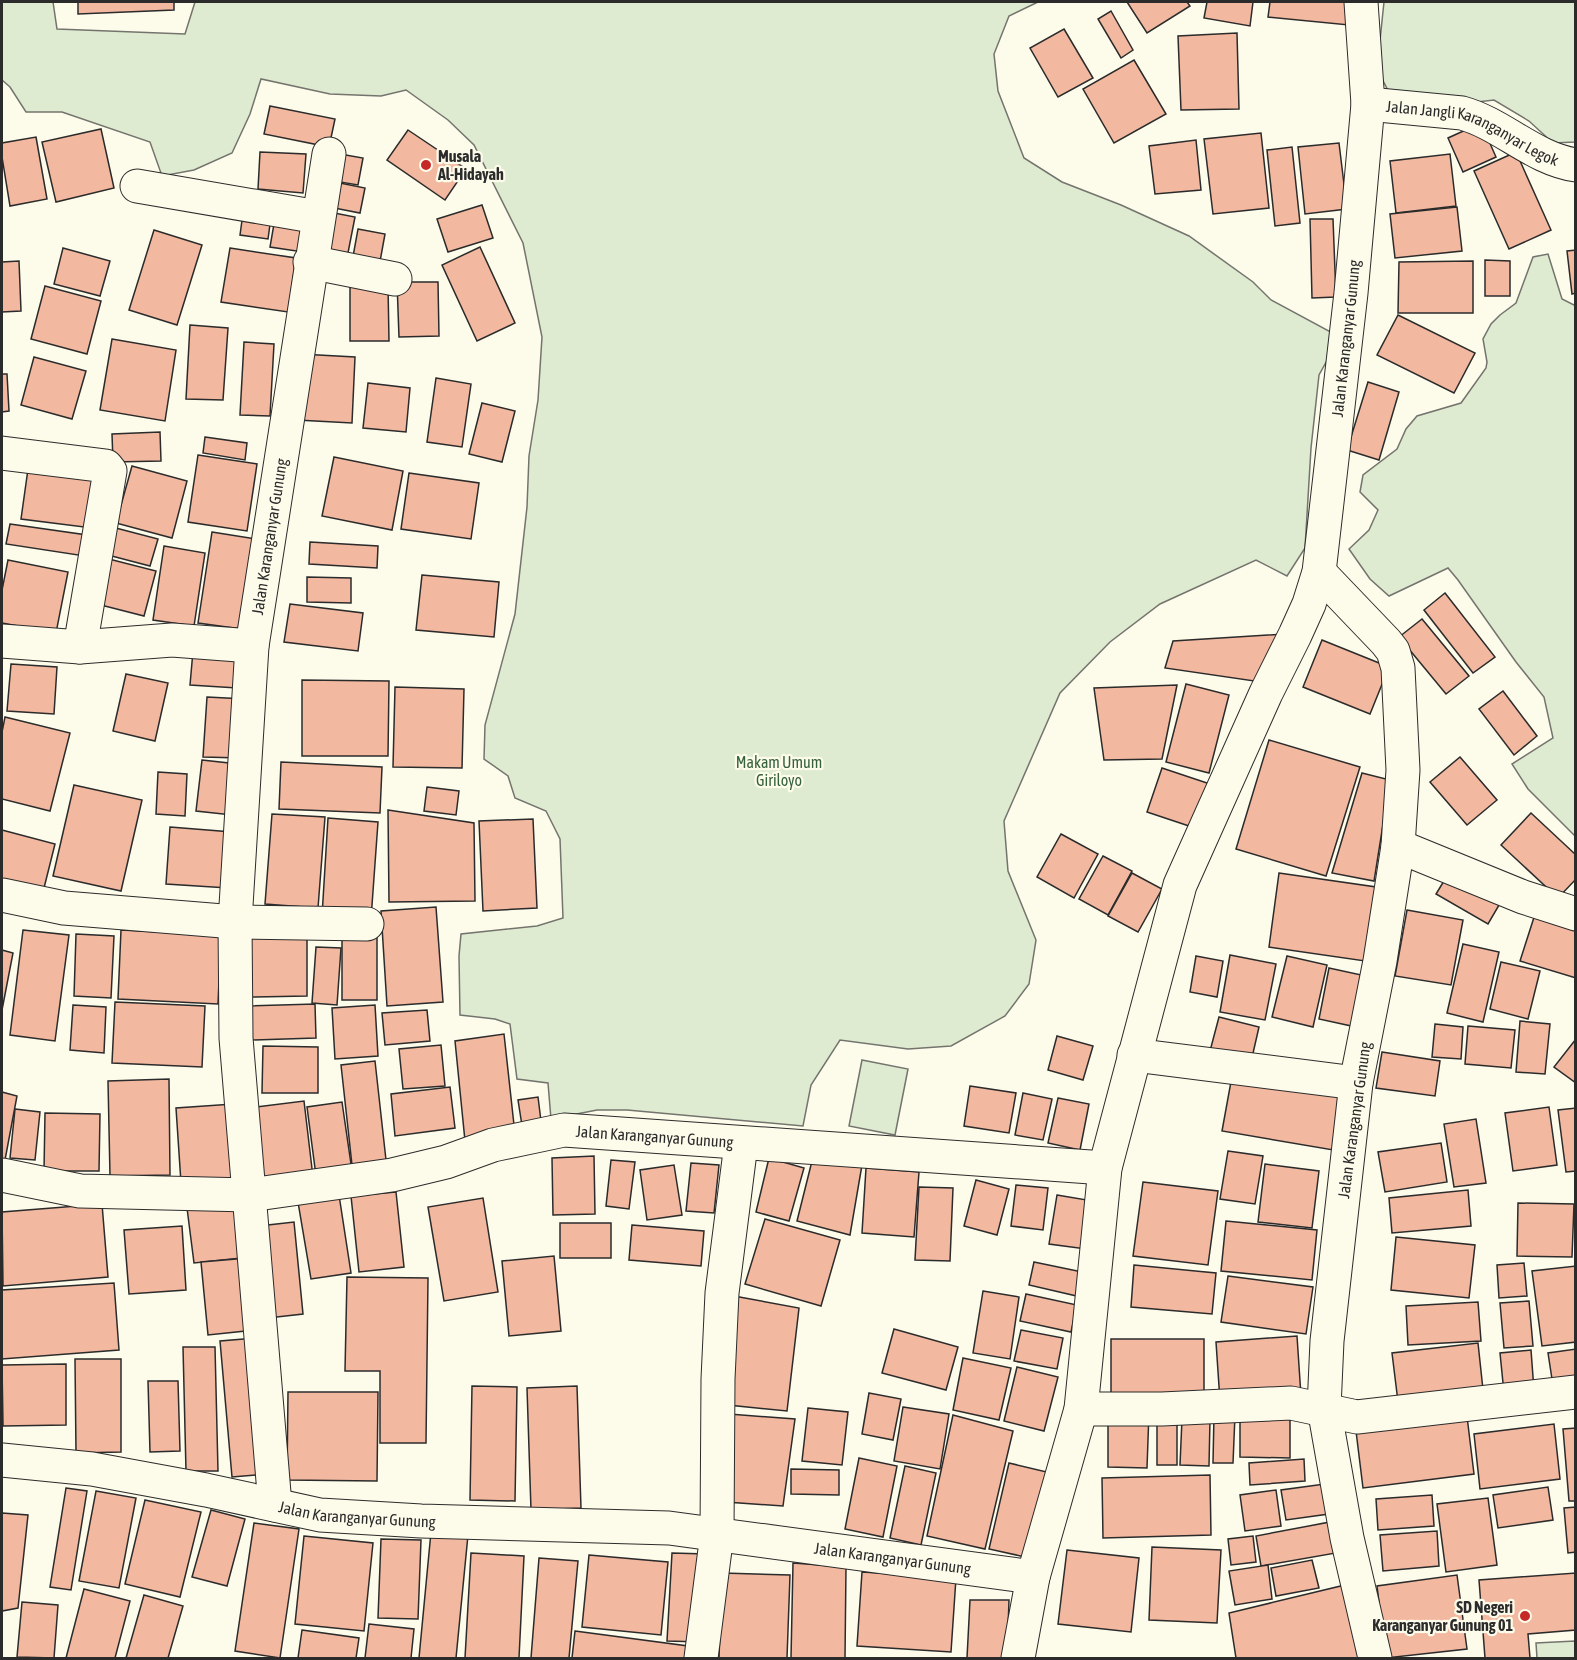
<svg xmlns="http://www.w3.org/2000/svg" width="1577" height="1660" font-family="'Asap Condensed',sans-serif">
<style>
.green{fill:#deebd1;stroke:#74746e;stroke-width:1.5}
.building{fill:#f2b8a0;stroke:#2b2b2b;stroke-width:1.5}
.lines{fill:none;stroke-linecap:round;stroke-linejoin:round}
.street-casing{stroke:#2b2b2b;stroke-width:35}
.street{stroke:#fdfbea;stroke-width:33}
.poi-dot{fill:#c62828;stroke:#fdfbea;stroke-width:2}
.labels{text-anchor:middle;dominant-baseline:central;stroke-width:4.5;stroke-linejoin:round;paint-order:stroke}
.street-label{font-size:16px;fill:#2b2b2b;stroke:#fdfbea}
.poi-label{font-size:16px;font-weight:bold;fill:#2b2b2b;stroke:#fdfbea;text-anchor:start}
.park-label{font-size:16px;fill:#34623c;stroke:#fdfbea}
</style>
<rect width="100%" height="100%" fill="#fdfbea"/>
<g class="green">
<polygon points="2,2 53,2 57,29 185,34 195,2 1038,2 1009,16 994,54 998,91 1024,158 1062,182 1121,205 1189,236 1253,282 1271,300 1340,337 1319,375 1311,448 1305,548 1287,576 1256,560 1160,604 1110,642 1060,693 1004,821 1008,871 1036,940 1029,984 1005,1016 951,1046 908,1049 840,1040 811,1085 803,1126 627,1110 597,1110 551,1119 548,1083 517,1079 510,1024 495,1019 460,1015 459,956 461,934 537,926 563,918 560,839 546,811 515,798 508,776 484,759 485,725 515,614 527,507 529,456 538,400 542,337 523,243 474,145 448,120 406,90 381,96 330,94 261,79 250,114 232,153 194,170 162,176 150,142 62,112 26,112 10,87 2,80"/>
<polygon points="1384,2 1575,2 1575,142 1553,143 1529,121 1494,100 1425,108 1394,102 1377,69"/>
<polygon points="1548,254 1562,299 1576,306 1575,836 1528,789 1512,764 1553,738 1544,697 1516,662 1458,580 1448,568 1389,596 1370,579 1349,549 1369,530 1378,510 1360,492 1363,475 1397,449 1406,429 1417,416 1461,403 1486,368 1487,362 1483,339 1491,324 1500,315 1516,303 1533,257"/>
<polygon points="862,1060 908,1069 895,1135 849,1126"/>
<polygon points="1575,1641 1575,1658 1537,1658 1536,1643"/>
</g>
<g class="building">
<polygon points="78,2 174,2 174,10 78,14"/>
<polygon points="1127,2 1187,2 1190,6 1147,33"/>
<polygon points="1207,2 1253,2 1250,26 1204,18"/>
<polygon points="1270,2 1351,2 1349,25 1268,17"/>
<polygon points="1111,11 1133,50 1121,58 1098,19"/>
<polygon points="1064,29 1093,78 1058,97 1030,48"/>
<polygon points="1237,33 1239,109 1181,110 1178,36"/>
<polygon points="1134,60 1166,114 1114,143 1083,89"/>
<polygon points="270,106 335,119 329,147 264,134"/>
<polygon points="1481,123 1496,157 1463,172 1448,138"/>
<polygon points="101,129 114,188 56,202 42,142"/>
<polygon points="408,130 466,169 445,200 387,160"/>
<polygon points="1261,133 1269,208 1213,214 1204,139"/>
<polygon points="36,137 47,199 10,206 2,157 2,143"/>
<polygon points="1196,140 1201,190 1155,194 1149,146"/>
<polygon points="1339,143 1347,209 1305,214 1298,147"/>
<polygon points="1292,147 1300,223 1275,226 1267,150"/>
<polygon points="260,152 306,154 303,193 258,189"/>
<polygon points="1516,152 1551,230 1509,249 1474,171"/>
<polygon points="340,154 363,158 358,185 334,181"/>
<polygon points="1450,154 1456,206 1396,213 1390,161"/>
<polygon points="330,181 365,188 360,213 324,206"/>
<polygon points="482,205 493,238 448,252 437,219"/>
<polygon points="1457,207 1462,251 1395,258 1390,214"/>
<polygon points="324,211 355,217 346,263 315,257"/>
<polygon points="276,212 308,216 303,252 270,247"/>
<polygon points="243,213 271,217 268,239 240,235"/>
<polygon points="1310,219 1333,219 1336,297 1312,298"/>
<polygon points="358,229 385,234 379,267 352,262"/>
<polygon points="154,230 202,245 177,325 129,310"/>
<polygon points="480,247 515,323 477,341 442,265"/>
<polygon points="63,248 110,261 100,296 54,284"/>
<polygon points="230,248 296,258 288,312 221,302"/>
<polygon points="1576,250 1576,293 1572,294 1567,251"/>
<polygon points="1485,260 1510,261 1510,296 1485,296"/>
<polygon points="19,261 21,311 2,312 2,262"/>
<polygon points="1473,261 1473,313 1398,313 1399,262"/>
<polygon points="397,282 438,282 439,336 399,337"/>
<polygon points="388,285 389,341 350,341 350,286"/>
<polygon points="45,286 101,301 87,354 31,339"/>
<polygon points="1398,315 1475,353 1454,393 1377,355"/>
<polygon points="190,325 228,328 223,400 186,399"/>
<polygon points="112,339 176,350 165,421 100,410"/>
<polygon points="244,342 274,344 270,416 240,415"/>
<polygon points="300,354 355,357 352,423 297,420"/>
<polygon points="34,357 86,371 72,419 21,405"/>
<polygon points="2,374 7,374 9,411 2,412"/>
<polygon points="436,378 471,384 462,447 427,442"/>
<polygon points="1368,382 1399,392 1379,460 1347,450"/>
<polygon points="368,383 410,388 406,432 363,428"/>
<polygon points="482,403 515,411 502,462 469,454"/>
<polygon points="160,432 161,461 113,462 112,434"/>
<polygon points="205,437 247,443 245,460 203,453"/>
<polygon points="198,455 257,464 247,531 188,522"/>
<polygon points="334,457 403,471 392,530 322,516"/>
<polygon points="29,462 100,471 92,528 21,519"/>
<polygon points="132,466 187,481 172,538 116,523"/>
<polygon points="409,473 479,483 471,539 401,529"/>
<polygon points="10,524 94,536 91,557 6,544"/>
<polygon points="112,527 158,539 150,566 104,554"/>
<polygon points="212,532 262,540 249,630 198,623"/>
<polygon points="310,542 378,546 377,568 309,564"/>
<polygon points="164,546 205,553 194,626 153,620"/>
<polygon points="105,558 156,571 144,616 93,603"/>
<polygon points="8,560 68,572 56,633 2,623 2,590"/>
<polygon points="422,575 499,582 494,637 416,630"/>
<polygon points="307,577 351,578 351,603 307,602"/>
<polygon points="1445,593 1495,657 1473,673 1424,610"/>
<polygon points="290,604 363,613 358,651 284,642"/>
<polygon points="1422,619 1469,676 1446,694 1399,637"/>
<polygon points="1284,634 1261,682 1165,668 1173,641"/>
<polygon points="1322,640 1389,667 1370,714 1303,687"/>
<polygon points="193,651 240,655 237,688 190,685"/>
<polygon points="11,664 57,667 54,714 7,711"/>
<polygon points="126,674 168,683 155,741 113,731"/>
<polygon points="302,680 389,681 388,756 302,756"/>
<polygon points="1186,684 1229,695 1209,773 1166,762"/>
<polygon points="1177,685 1162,759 1104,760 1094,688"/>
<polygon points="395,687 464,689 462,768 393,767"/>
<polygon points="1503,691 1537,736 1514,755 1479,709"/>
<polygon points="207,697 245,699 241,758 203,757"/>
<polygon points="5,717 70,733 50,811 2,799 2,732"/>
<polygon points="1269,740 1360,767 1326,876 1236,849"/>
<polygon points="1460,757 1497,800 1467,825 1430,782"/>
<polygon points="202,760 238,764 232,815 196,811"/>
<polygon points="281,762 382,767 380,813 279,809"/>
<polygon points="1162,768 1219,787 1204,831 1147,812"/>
<polygon points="158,772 187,774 185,816 156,814"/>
<polygon points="1362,773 1390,780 1374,881 1332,873"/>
<polygon points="74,785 142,800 121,891 53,876"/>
<polygon points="427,787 459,791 456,815 424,811"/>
<polygon points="388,810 474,823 475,901 389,902"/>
<polygon points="1531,813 1576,855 1576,879 1558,898 1501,845"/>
<polygon points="272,814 325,817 318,908 265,904"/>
<polygon points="328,818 378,822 371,919 322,916"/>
<polygon points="533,819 537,908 483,911 479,821"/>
<polygon points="170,827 232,832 228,888 166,884"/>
<polygon points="2,830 55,844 43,892 2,882"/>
<polygon points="1061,834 1098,854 1074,898 1037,877"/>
<polygon points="1103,856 1132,871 1108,915 1079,899"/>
<polygon points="1450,871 1502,900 1488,924 1436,894"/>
<polygon points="1132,873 1162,889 1138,932 1108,916"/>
<polygon points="1279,873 1376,887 1365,961 1269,947"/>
<polygon points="436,907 443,1002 387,1006 381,911"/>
<polygon points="1537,908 1576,919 1576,978 1520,961"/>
<polygon points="1407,910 1463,920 1451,985 1395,976"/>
<polygon points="23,930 69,935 55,1041 10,1035"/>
<polygon points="121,930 221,935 218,1004 118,999"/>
<polygon points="342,932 377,933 377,1000 342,1000"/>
<polygon points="76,934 114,936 111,998 74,996"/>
<polygon points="249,936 307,936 307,996 249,997"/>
<polygon points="1463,944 1499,952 1483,1022 1447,1013"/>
<polygon points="316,947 341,948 337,1005 312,1003"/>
<polygon points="2,950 13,953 2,1010"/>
<polygon points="1230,955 1276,964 1265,1020 1220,1012"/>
<polygon points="1196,956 1223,961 1217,997 1190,992"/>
<polygon points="1287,956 1327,965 1313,1027 1272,1017"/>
<polygon points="1501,962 1540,971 1528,1019 1490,1009"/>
<polygon points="1329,968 1366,976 1356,1027 1319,1019"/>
<polygon points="115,1002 205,1006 202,1067 112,1063"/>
<polygon points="315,1004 316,1038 250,1040 249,1006"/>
<polygon points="73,1005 106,1007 104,1053 70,1050"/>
<polygon points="375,1005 378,1056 335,1059 332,1008"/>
<polygon points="427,1010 430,1041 385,1045 382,1013"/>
<polygon points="1219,1017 1259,1027 1251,1062 1210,1051"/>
<polygon points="1520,1021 1550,1024 1545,1074 1516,1072"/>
<polygon points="1435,1024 1463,1027 1461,1059 1432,1057"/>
<polygon points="1468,1026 1515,1030 1511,1068 1465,1064"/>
<polygon points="504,1034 515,1134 465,1141 455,1041"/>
<polygon points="1057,1036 1093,1046 1083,1080 1048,1070"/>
<polygon points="1576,1039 1576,1083 1554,1067"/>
<polygon points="441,1045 445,1086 403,1089 399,1049"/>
<polygon points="263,1046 318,1047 318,1093 262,1093"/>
<polygon points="1382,1052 1440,1061 1435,1096 1376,1088"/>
<polygon points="375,1061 387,1169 353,1174 341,1065"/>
<polygon points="1232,1076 1348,1095 1339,1151 1222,1131"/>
<polygon points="169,1079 170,1175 110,1176 108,1081"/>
<polygon points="970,1086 1016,1093 1009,1133 964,1126"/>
<polygon points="450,1087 455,1128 395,1136 391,1094"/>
<polygon points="2,1092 17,1096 5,1160 2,1159"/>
<polygon points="1023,1093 1052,1099 1043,1140 1015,1135"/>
<polygon points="538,1097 542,1129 523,1132 518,1100"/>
<polygon points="1058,1098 1089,1104 1080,1150 1048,1143"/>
<polygon points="304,1101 313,1177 256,1184 247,1108"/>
<polygon points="342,1102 352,1171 316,1176 307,1107"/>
<polygon points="233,1104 238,1180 181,1183 176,1108"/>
<polygon points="1549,1107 1557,1165 1513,1171 1505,1113"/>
<polygon points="1576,1108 1576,1171 1566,1172 1558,1110"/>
<polygon points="15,1109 40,1112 35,1160 10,1158"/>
<polygon points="45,1113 100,1114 99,1171 44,1171"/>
<polygon points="1476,1119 1486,1183 1454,1187 1444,1124"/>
<polygon points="1441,1143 1447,1182 1385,1192 1378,1152"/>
<polygon points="1228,1151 1263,1156 1255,1204 1220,1199"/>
<polygon points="814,1153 862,1165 850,1235 797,1221"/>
<polygon points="594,1156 595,1214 553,1215 552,1158"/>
<polygon points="769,1158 804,1168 789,1221 756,1212"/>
<polygon points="611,1160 635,1162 629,1209 606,1206"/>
<polygon points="691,1163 719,1165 714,1213 686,1211"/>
<polygon points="1265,1164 1319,1171 1312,1228 1258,1222"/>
<polygon points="674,1165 682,1215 647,1220 640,1170"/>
<polygon points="866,1168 919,1172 914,1237 862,1233"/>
<polygon points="976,1180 1009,1189 997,1235 964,1226"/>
<polygon points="1143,1182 1218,1191 1208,1265 1133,1256"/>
<polygon points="1016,1185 1048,1188 1043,1230 1011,1226"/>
<polygon points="919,1187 953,1188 950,1261 915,1260"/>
<polygon points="1468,1190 1471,1226 1392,1233 1389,1198"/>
<polygon points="396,1192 404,1267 359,1272 351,1196"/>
<polygon points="339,1195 351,1273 311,1279 298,1202"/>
<polygon points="1057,1195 1093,1201 1086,1249 1049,1244"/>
<polygon points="483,1198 498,1292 444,1301 428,1207"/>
<polygon points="244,1202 251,1257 194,1263 187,1208"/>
<polygon points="1518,1203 1574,1204 1572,1257 1517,1256"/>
<polygon points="102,1204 108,1277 3,1286 2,1212"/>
<polygon points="765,1219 840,1240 821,1306 745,1284"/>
<polygon points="1226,1221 1317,1230 1312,1280 1221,1271"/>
<polygon points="294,1222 303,1314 268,1318 259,1226"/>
<rect x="560" y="1223" width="51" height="35"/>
<polygon points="632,1225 704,1231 701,1266 629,1260"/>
<polygon points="182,1226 186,1290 129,1294 124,1230"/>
<polygon points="1396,1237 1475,1245 1469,1298 1391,1290"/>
<polygon points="554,1256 561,1331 509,1336 502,1261"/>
<polygon points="248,1258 255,1330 208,1335 201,1262"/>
<polygon points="1034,1262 1087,1273 1081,1297 1029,1285"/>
<polygon points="1524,1263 1527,1296 1499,1298 1497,1265"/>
<polygon points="1134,1265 1216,1273 1212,1314 1131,1307"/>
<polygon points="1576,1266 1576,1342 1542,1346 1532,1271"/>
<polygon points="1228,1276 1313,1287 1306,1334 1221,1322"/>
<polygon points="347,1277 428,1278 426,1443 380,1443 380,1371 345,1371"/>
<polygon points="114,1283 119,1350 2,1359 2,1290"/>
<polygon points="983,1291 1019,1297 1010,1359 973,1353"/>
<polygon points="1026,1294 1077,1305 1071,1332 1020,1321"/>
<polygon points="734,1296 799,1308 787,1411 728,1405"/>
<polygon points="1529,1301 1533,1346 1504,1348 1500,1303"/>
<polygon points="1478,1302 1481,1341 1408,1345 1406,1306"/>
<polygon points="894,1329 958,1347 946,1390 882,1373"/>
<polygon points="1021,1330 1063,1338 1057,1369 1014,1361"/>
<polygon points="1297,1336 1301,1396 1220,1401 1216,1342"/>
<polygon points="256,1338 268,1474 232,1477 220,1341"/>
<rect x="1111" y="1339" width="93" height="61"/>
<polygon points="1478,1343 1484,1399 1399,1410 1392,1353"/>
<polygon points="183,1347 215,1347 218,1471 186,1471"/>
<polygon points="1576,1349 1576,1389 1554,1392 1548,1353"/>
<polygon points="1531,1350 1534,1390 1504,1393 1500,1353"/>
<polygon points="963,1358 1011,1368 999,1420 953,1410"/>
<polygon points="75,1359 121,1359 121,1452 76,1453"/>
<polygon points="66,1364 66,1425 3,1426 2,1365"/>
<polygon points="1017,1367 1058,1377 1044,1431 1004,1421"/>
<polygon points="148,1381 178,1381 180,1451 150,1452"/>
<polygon points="472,1386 517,1387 515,1501 470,1500"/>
<polygon points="577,1386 581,1508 531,1510 527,1388"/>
<polygon points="288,1392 378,1392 377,1481 287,1480"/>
<polygon points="869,1393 901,1399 893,1440 862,1434"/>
<polygon points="903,1407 949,1414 940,1469 894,1461"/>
<polygon points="1240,1407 1290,1408 1290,1458 1240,1457"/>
<polygon points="808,1408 848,1412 842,1465 802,1461"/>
<polygon points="1466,1408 1474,1474 1363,1488 1355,1423"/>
<polygon points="1108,1412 1149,1412 1147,1468 1108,1467"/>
<polygon points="729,1414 795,1419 783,1506 726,1502"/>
<polygon points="1214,1414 1235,1415 1233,1463 1213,1463"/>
<polygon points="953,1415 1013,1431 985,1549 927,1536"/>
<polygon points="1177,1416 1177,1465 1157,1465 1157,1417"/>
<polygon points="1182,1419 1210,1419 1209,1466 1180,1465"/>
<polygon points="1554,1424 1560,1479 1480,1489 1474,1434"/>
<polygon points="1576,1428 1576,1501 1569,1501 1563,1429"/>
<polygon points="859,1458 897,1466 883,1537 845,1529"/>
<polygon points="1304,1459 1305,1481 1250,1485 1249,1463"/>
<polygon points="1009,1463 1051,1473 1030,1558 989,1549"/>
<polygon points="905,1466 936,1473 921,1545 890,1538"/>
<polygon points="791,1469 839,1470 839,1495 791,1494"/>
<polygon points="1210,1475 1211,1535 1103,1538 1102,1478"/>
<polygon points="1332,1483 1336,1513 1286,1520 1281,1490"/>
<polygon points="1548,1487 1553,1520 1498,1528 1493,1495"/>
<polygon points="66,1488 87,1491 71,1590 50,1587"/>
<polygon points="1276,1490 1281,1526 1245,1531 1240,1495"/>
<polygon points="96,1491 136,1498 119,1588 79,1581"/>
<polygon points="1432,1495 1434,1526 1378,1530 1376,1499"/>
<polygon points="1488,1498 1497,1565 1446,1572 1437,1504"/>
<polygon points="145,1500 201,1512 180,1597 125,1584"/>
<polygon points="1576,1507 1576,1552 1568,1553 1564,1508"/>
<polygon points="211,1510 245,1519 227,1586 192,1577"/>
<polygon points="2,1513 28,1515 18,1608 2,1611"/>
<polygon points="1330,1522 1336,1553 1261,1566 1256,1536"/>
<polygon points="254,1523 299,1529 280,1658 235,1651"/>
<polygon points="1437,1531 1439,1566 1383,1571 1380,1535"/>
<polygon points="431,1532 468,1535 456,1658 419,1658"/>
<polygon points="304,1536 373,1543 364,1631 295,1624"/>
<polygon points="1253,1536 1256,1562 1231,1565 1228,1539"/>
<polygon points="381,1539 421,1540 418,1619 378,1618"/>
<polygon points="1152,1547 1221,1550 1217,1623 1149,1620"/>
<polygon points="1067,1550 1139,1558 1131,1632 1058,1624"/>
<polygon points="471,1553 524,1556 519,1658 465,1658"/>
<polygon points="672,1553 706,1554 701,1642 667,1641"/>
<polygon points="589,1555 668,1562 661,1635 582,1627"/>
<polygon points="539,1558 578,1561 569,1658 531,1658"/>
<polygon points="1312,1560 1319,1588 1276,1596 1271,1568"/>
<polygon points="793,1563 846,1567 845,1658 791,1658"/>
<polygon points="1268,1565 1272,1599 1235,1605 1229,1571"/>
<polygon points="862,1572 956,1578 951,1652 857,1646"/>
<polygon points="722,1573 790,1575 787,1658 719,1658"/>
<polygon points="1576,1573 1576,1630 1528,1634 1530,1658 1485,1658 1479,1580"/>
<polygon points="1457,1575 1467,1649 1386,1658 1377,1586"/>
<polygon points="1345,1585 1361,1658 1236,1658 1229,1613"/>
<polygon points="84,1589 130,1601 115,1658 66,1658"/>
<polygon points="144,1595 183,1606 168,1658 126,1658"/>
<polygon points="970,1600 1009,1600 1007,1658 967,1658"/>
<polygon points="22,1602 58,1605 54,1658 17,1657"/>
<polygon points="369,1624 414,1629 411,1658 365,1658"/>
<polygon points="302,1630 359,1638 356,1658 298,1658"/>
<polygon points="575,1631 688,1646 687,1658 572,1658"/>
</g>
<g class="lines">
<g class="street-casing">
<g id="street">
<path id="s1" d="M1368 104 1462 113C1502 124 1534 159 1576 165"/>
<polyline points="137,186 318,217"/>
<polyline points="310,262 395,279"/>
<polyline points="2,453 106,466 110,471 80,647"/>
<polyline points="1319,572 1386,642 1393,651 1398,668 1403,770 1398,846 1380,961 1356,1083 1327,1341 1324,1408 1347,1538 1375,1658"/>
<polyline points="2,641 80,647 172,640 252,646"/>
<polyline points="1398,846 1523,897 1576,914"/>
<polyline points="2,895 64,908 235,922 367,924"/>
<polyline points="1134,1055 1356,1083"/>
<path id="s2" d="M2 1175 80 1191 249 1195 392 1175 446 1162 493 1145 564 1130 1105 1168"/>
<polyline points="1081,1409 1162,1409 1291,1403 1357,1417 1576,1392"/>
<path id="s3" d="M2 1460 92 1469 206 1490 320 1515 421 1521 669 1528 1033 1577"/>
<path id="s4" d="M275 1505 236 1038 235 922 252 646 329 154"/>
<polyline points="701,1658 717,1534 718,1379 722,1293 741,1144"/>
<path id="s5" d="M1018 1658 1033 1577 1081 1409 1105 1168 1180 885 1266 693 1295 635 1309 604 1319 572 1351 293 1368 104 1361 2"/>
</g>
</g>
<use href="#street" class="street"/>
</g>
<g class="poi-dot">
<circle cx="426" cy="165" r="6"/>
<circle cx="1525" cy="1616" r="6"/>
</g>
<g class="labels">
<g class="street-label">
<text stroke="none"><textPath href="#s1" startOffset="110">Jalan Jangli Karanganyar Legok</textPath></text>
<text stroke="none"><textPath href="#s5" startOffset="1370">Jalan Karanganyar Gunung</textPath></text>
<text stroke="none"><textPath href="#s4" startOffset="972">Jalan Karanganyar Gunung</textPath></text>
<text transform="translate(1354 1120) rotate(-82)">Jalan Karanganyar Gunung</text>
<text stroke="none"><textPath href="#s2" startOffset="662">Jalan Karanganyar Gunung</textPath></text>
<text stroke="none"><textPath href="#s3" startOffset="360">Jalan Karanganyar Gunung</textPath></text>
<text stroke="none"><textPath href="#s3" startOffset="898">Jalan Karanganyar Gunung</textPath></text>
</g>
<g class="poi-label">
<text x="438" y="156">Musala<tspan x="438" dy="18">Al-Hidayah</tspan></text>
<text x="1513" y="1607" text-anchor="end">SD Negeri<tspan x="1513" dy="18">Karanganyar Gunung 01</tspan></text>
</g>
<g class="park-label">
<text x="779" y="762">Makam Umum<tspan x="779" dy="18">Giriloyo</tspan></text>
</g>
</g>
<rect width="1577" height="1660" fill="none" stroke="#2b2b2b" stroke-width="6"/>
</svg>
